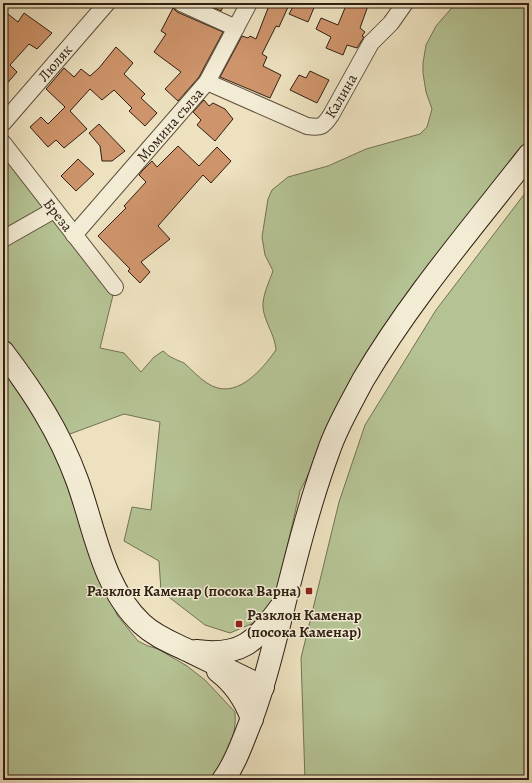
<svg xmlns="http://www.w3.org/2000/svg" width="532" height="783" font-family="Alegreya,serif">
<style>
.green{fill:#b5c394;stroke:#727254}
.building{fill:#ce946b;stroke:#302013}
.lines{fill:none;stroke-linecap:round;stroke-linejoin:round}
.street-casing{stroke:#5f503e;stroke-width:18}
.secondary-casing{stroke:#302013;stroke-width:24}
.street{stroke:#f3ecd5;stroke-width:16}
.secondary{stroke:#f3ecd5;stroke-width:22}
.poi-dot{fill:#8f2418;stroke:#f3ecd5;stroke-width:1.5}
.labels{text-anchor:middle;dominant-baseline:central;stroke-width:3;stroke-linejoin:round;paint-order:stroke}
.street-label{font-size:15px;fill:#302013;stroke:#f3ecd5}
.poi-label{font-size:15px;font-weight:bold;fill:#302013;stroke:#f3ecd5;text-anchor:end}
</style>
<rect width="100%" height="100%" fill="#ede1bf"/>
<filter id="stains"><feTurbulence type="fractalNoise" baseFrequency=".005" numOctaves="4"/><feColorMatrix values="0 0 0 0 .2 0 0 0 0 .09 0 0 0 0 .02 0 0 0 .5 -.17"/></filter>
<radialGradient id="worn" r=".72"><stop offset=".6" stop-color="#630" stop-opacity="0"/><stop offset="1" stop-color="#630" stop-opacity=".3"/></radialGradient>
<g class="green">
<path d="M456 3H529V140L376 341 300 491 276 595 256 622 230 633 205 625 161 591 159 561 124 541 132 507 151 510 160 422 124 414 59 438 3 352V143L115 287 100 348 124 353 141 372 154 357 163 351C166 353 169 357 173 358 176 360 180 361 184 363 192 370 199 378 207 383 235 402 261 371 276 350 275 335 265 323 263 308 262 296 269 282 273 271L265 255 262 237 268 199 272 190 288 177 328 166 366 149 420 134 427 127 432 109 426 92 423 73V63L426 45 436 26Z"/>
<polygon points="529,188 529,780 305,780 301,658 339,502 365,425 436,310"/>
<path d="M3 364 60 451 95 558 117 615 138 641 148 646 158 649 187 666 205 680 235 712C237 740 225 757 210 780H3Z"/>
</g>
<g class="building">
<polygon points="204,3 225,3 221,11"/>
<polygon points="270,3 279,3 288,7 279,27 276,26 262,54 267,57 263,66 281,75 270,98 220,77 242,36 248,38 250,36 256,39"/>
<polygon points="295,3 316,3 308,22 289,14"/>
<polygon points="347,3 369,3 360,28 365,32 362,36 364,37 357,48 347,45 343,55 326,48 331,37 316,29 321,18 338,25"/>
<polygon points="173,8 177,12 223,32 199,77 178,101 165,89 181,72 154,52 166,34 161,31"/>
<polygon points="3,10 18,22 24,13 52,33 37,49 29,44 10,65 17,72 3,88"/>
<polygon points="116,47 133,63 124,74 145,94 141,98 157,113 145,126 129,111 132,108 114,90 102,100 90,89 70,111 87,129 64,148 56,140 48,147 30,127 41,117 48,124 65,107 46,89 64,68 74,77 81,69 90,76 99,68"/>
<polygon points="310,71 329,80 317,103 290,90 299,75 306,78"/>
<polygon points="204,100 209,106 213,103 225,109 233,119 215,141 197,125 201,120 193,112"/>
<polygon points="99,124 125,151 112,161 102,161 100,146 89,133"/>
<polygon points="178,146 199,166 217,147 231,161 211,183 203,175 158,226 170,239 141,262 150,272 140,283 128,271 130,269 98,236 126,208 124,206 146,182 139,175 142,171 152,161 157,167"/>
<polygon points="78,159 94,174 76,191 61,176"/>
</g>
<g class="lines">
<g class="street-casing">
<g id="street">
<polyline points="181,3 236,28"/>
<path d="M207 82 307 126C321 128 323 127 331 115L371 43 391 23 405 3"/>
<polyline points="3,123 107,3"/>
<polyline points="3,143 115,287"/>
<polyline points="74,235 207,82 249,3"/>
<polyline points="3,239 54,210"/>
</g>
</g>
<g class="secondary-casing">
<g id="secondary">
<path d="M3 352C34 393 59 431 77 480 95 529 102 587 142 624 156 637 173 643 189 651 214 663 238 675 263 687"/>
<path d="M196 651C241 657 255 642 280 608"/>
<path d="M218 671C235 684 245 699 252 719"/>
<path d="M223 780C233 767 239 751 245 736 261 697 271 657 281 617 295 561 309 504 329 450 337 426 351 403 363 380 410 300 472 228 529 155"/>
</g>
</g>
<use href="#street" class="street"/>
<use href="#secondary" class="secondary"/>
</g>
<g class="poi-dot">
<rect x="305" y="587" width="8" height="8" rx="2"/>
<rect x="235" y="620" width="8" height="8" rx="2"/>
</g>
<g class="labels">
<g class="street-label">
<text transform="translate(55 63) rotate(-49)">Люляк</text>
<text transform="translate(341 96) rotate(-60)">Калина</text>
<text transform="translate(170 125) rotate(-49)">Момина сълза</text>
<text transform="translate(58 215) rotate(52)">Бреза</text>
</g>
<g class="poi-label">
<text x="301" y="591">Разклон Каменар (посока Варна)</text>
<text x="247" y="615" text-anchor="start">Разклон Каменар<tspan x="247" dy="17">(посока Каменар)</tspan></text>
</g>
</g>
<rect width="532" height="783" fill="none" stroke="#ede1bf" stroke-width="16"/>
<rect x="4" y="4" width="524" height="775" fill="none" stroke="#302013" stroke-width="2"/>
<rect x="8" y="8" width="516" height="767" fill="none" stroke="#302013"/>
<rect width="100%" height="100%" filter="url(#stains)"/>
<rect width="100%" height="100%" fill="url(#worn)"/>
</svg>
